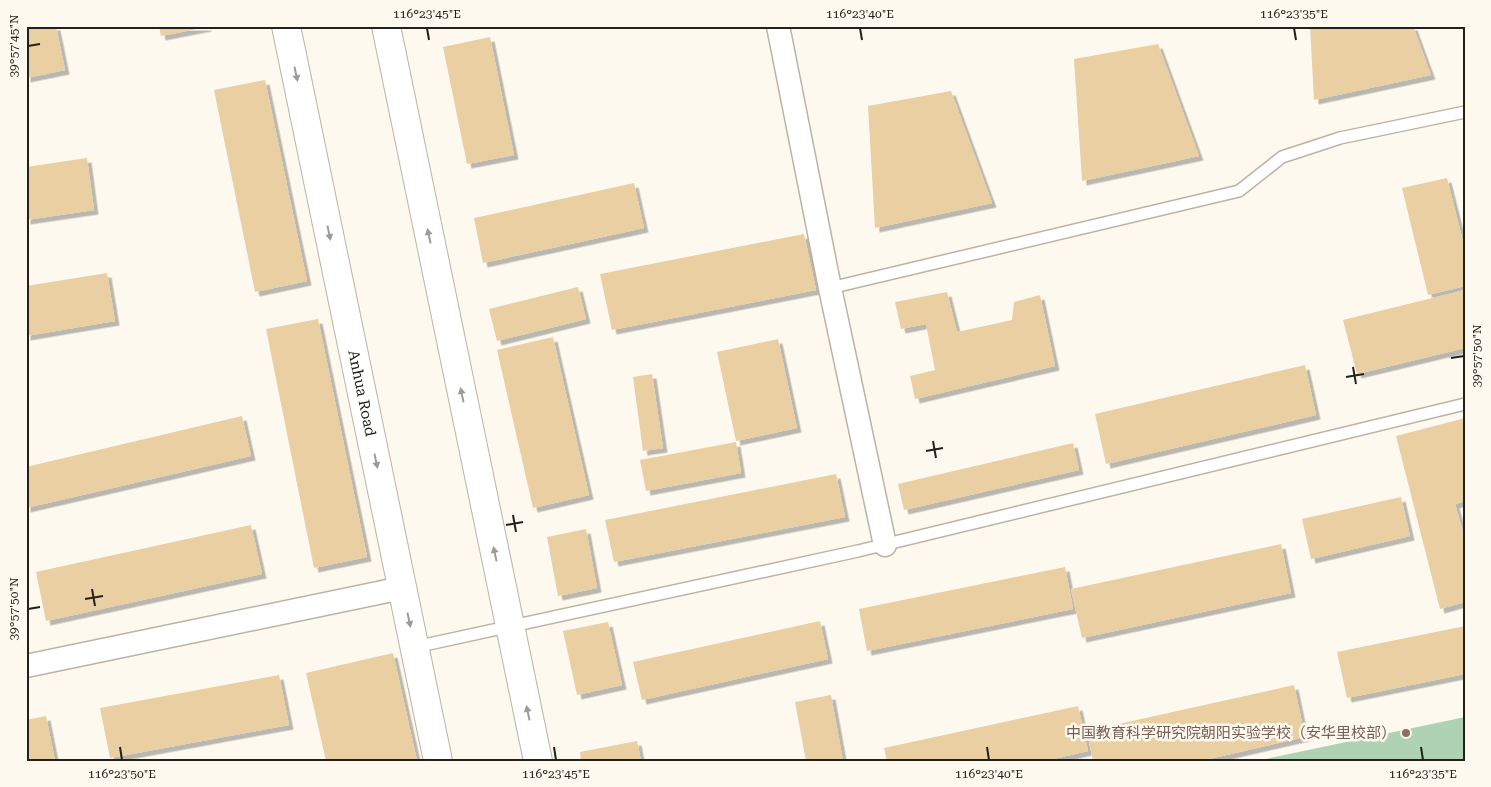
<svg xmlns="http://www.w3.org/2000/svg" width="1491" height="787" font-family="'Roboto Serif','Noto Sans SC',serif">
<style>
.green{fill:#b0d2b4}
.building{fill:#eacfa3;filter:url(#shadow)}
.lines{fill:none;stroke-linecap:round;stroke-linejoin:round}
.service-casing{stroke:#bcb3a4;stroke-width:14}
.minor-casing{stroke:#bcb3a4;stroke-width:25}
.tertiary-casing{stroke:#bcb3a4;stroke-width:30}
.service{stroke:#fff;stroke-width:11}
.minor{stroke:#fff;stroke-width:22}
.tertiary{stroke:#fff;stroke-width:28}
.oneway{fill:#9c9b98}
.ticks{fill:none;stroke:#24211b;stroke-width:2}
.education-dot{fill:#8d6e63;stroke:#fef9ef;stroke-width:2}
.labels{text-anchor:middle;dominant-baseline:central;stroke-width:5;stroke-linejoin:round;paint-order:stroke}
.street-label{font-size:15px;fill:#24211b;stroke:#fef9ef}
.education-label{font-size:15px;fill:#785e54;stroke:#fef9ef;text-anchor:end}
.neatline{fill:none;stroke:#24211b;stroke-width:2}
.ticks-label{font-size:12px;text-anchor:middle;fill:#24211b}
</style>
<defs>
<filter id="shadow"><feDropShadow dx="4.5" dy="4.5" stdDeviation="0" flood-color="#0004"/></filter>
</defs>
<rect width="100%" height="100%" fill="#fef9ef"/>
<polygon class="green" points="1465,717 1465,761 1256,761"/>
<g class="building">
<polygon points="26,26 56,26 65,70 26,78"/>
<polygon points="159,26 207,26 207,27 161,36"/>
<polygon points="1310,26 1413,26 1431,75 1314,100"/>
<polygon points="490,37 514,155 467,164 443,47"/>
<polygon points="1158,44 1199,156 1082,181 1074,59"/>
<polygon points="265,80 307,281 255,292 214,90"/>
<polygon points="951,91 992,203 875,228 868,106"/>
<polygon points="87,158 94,210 26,220 26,167"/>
<polygon points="1447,178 1465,250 1465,286 1428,295 1402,188"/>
<polygon points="634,183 644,228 483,263 474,218"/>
<polygon points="804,234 816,290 612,330 600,274"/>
<polygon points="107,273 115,321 26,336 26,286"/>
<polygon points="578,287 586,319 497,341 489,309"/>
<polygon points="1465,290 1465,348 1357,374 1343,320"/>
<polygon points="947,292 957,332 1012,320 1014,302 1040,295 1055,366 915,399 910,376 935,370 926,324 901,329 895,302"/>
<polygon points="318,319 367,557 314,568 266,329"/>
<polygon points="553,337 589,495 533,508 497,350"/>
<polygon points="778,339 797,428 736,441 717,352"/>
<polygon points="1305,365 1316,415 1106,464 1095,414"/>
<polygon points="652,374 663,448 643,451 633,377"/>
<polygon points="242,416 251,456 26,508 26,467"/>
<polygon points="1465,418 1465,501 1455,504 1465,539 1465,602 1440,609 1396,436"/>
<polygon points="736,442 741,473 646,491 640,460"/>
<polygon points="1073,443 1079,470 904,510 898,484"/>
<polygon points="836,474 845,517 614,562 605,520"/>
<polygon points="1401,497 1410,536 1311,559 1302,519"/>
<polygon points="251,525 262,574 46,621 36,572"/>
<polygon points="586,529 597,588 558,596 547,537"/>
<polygon points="1281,544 1291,593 1082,638 1071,589"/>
<polygon points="1065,567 1073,609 867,651 859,609"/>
<polygon points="820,621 828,659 642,700 633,662"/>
<polygon points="608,622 622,685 577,695 563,631"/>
<polygon points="1465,626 1465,674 1347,698 1337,652"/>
<polygon points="393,653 417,761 326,761 306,673"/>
<polygon points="279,675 289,725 110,758 100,708"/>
<polygon points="1294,685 1305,737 1200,761 1093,761 1087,731"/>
<polygon points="831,695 843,761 806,761 795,702"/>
<polygon points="1078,706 1088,751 1044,761 887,761 884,748"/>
<polygon points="46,716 55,761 26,761 26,720"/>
<polygon points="637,741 641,761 581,761 580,752"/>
</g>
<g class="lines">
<g class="service-casing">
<g id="service">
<polyline points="830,288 1239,191 1282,157 1340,138 1465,112"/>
<polyline points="415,647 858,551 1465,404"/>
</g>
</g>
<g class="minor-casing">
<g id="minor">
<polyline points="778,26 830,288 885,545"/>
<polyline points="26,666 402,588"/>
</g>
</g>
<g class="tertiary-casing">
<g id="tertiary">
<path id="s1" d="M286 26 438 761"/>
<polyline points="386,26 538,761"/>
</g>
</g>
<use href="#service" class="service"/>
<use href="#minor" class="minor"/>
<use href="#tertiary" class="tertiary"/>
</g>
<defs><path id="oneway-solid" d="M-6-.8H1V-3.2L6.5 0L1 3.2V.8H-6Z" transform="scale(1.25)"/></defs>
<g class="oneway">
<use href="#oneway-solid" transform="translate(296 74) rotate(78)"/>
<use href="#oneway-solid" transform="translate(329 233) rotate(78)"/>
<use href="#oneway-solid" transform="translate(429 236) rotate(-102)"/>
<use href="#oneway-solid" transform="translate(462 395) rotate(-102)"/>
<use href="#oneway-solid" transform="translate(376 461) rotate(78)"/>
<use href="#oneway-solid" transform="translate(495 554) rotate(-102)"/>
<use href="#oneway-solid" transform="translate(409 620) rotate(78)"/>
<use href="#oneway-solid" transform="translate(528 713) rotate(-102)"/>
</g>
<path class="ticks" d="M427 28 429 40M860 28 862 40M1294 28 1296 40M28 46 40 44M1451 358 1464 356M1353 367 1356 384M1346 377 1364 374M933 441 936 458M926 451 943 448M513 515 516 532M506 525 523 522M92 589 95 606M85 599 103 596M28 609 40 607M120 747 122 760M554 747 556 760M987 747 989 760M1421 747 1423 760"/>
<circle class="education-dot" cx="1406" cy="733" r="5"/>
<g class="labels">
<g class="street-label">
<text stroke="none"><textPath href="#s1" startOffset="375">Anhua Road</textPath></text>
</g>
<g class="education-label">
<text x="1396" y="733">中国教育科学研究院朝阳实验学校（安华里校部）</text>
</g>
</g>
<rect width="1491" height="787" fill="none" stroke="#fef9ef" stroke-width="55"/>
<rect x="28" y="28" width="1436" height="732" class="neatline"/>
<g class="ticks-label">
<text x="427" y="18">116°23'45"E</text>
<text x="860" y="18">116°23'40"E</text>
<text x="1294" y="18">116°23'35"E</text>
<text transform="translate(14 46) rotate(-90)" y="4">39°57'45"N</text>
<text transform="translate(1477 356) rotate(-90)" y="4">39°57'50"N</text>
<text transform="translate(14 609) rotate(-90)" y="4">39°57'50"N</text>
<text x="122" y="778">116°23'50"E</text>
<text x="556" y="778">116°23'45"E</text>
<text x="989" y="778">116°23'40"E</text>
<text x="1423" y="778">116°23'35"E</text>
</g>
</svg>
